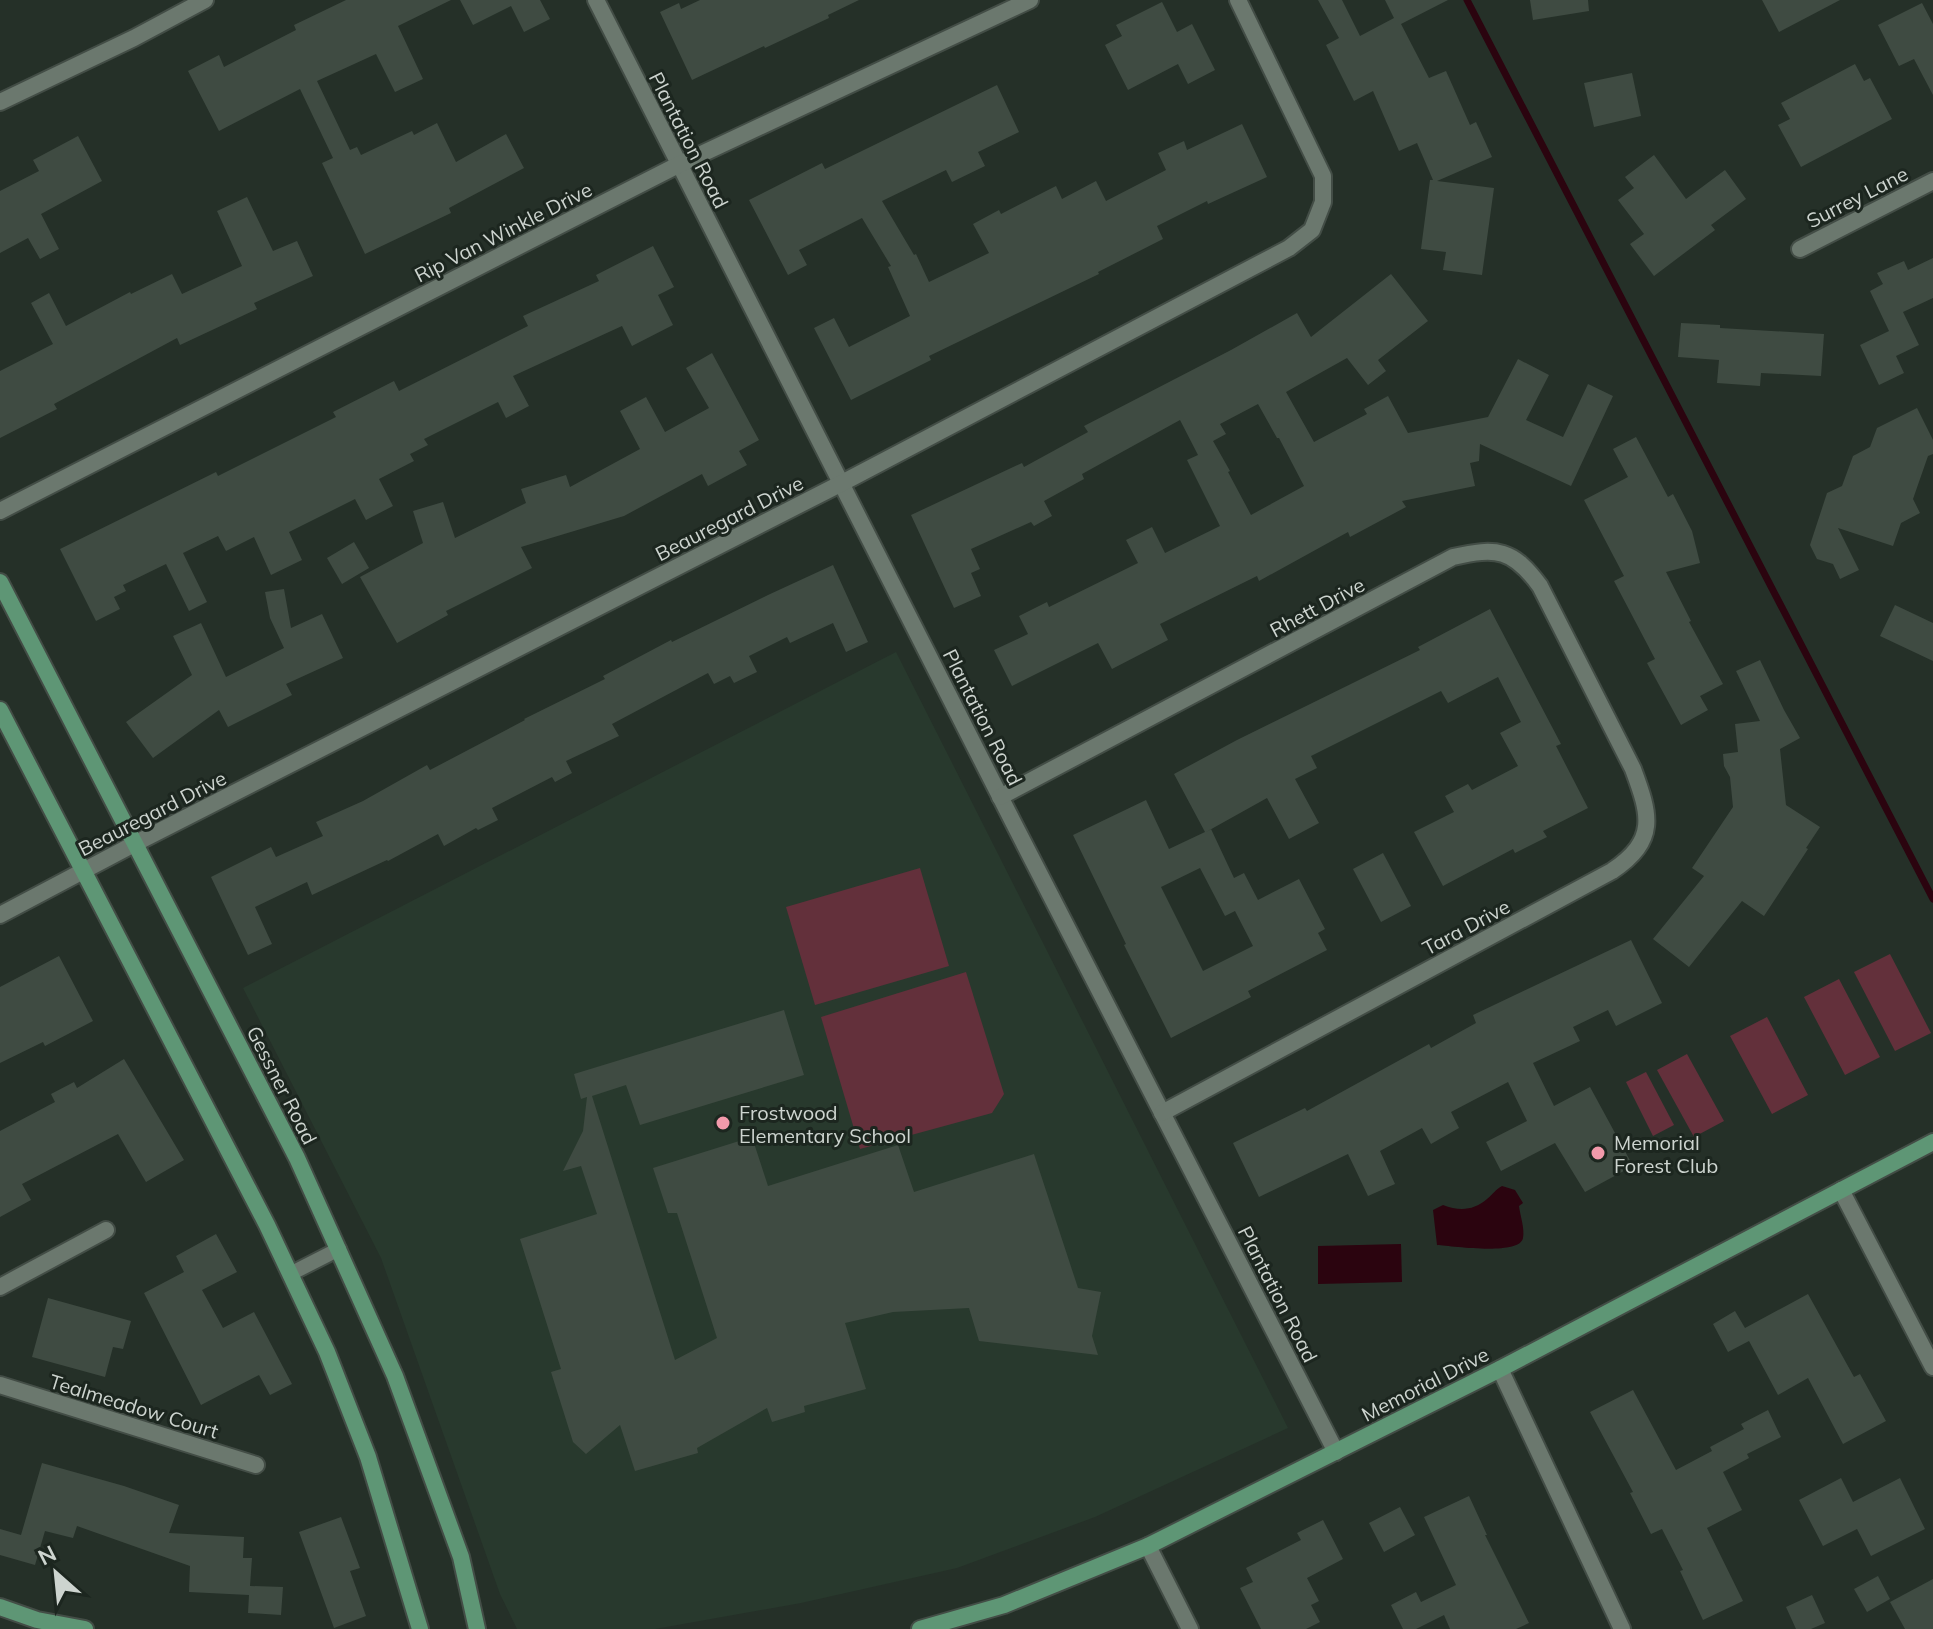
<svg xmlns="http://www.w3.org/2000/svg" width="1933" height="1629" font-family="Mulish,sans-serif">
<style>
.built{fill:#28392d}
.green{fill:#63303b}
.water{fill:#2b040f}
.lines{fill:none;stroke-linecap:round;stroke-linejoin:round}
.stream{stroke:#2b040f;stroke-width:7}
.building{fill:#3f4b42;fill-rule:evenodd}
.lane-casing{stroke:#434d46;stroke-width:18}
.street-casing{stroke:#434d46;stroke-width:20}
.secondary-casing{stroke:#434d46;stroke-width:20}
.lane{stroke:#6b786e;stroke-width:14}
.street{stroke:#6b786e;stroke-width:16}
.secondary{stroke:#5e9675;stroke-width:16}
.poi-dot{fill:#f39aab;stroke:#1c261f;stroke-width:3}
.labels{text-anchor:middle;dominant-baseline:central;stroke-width:6;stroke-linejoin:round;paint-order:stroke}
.street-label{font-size:20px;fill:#cdd4cf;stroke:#1c261f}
.poi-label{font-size:20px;fill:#cdd4cf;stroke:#1c261f;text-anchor:start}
</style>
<rect width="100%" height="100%" fill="#253028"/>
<polygon class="built" points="896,652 1288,1428 1095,1517 957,1568 801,1603 655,1629 517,1629 500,1594 381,1258 243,988"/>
<g class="green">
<polygon points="920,868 949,966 815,1005 786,907"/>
<polygon points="1890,954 1931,1033 1895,1051 1854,972"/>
<polygon points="966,972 1004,1094 992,1113 860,1149 821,1017"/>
<polygon points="1839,979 1880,1057 1845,1075 1804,997"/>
<polygon points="1767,1017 1808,1095 1772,1114 1730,1036"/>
<polygon points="1687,1054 1724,1121 1694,1137 1657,1070"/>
<polygon points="1646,1072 1674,1125 1653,1136 1626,1082"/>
</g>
<g class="water">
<path d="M1502 1186 1515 1190 1523 1203 1519 1206C1520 1215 1525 1229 1523 1238 1520 1256 1452 1246 1437 1245L1433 1210 1443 1205C1459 1211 1473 1211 1487 1199 1493 1194 1495 1190 1502 1186Z"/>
<polygon points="1401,1244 1402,1282 1318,1284 1318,1246"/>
</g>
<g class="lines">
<polyline class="stream" points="1467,0 1933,899"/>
</g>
<g class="building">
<polygon points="346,0 451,0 398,26 423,79 395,92 376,54 317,81 350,150 357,147 361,155 412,131 414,135 437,123 456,162 506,134 524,168 449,208 451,213 365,254 322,163 333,158 300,89 219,131 188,71 219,55 224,67 296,30 294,25"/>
<polygon points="460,0 540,0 550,19 524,32 511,6 473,25"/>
<polygon points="700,0 859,0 828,15 829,18 765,48 764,46 692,80 660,12 679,3 681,9"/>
<polygon points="1318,0 1342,0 1360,36 1394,18 1385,0 1448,0 1401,24 1429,78 1446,71 1470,125 1476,122 1492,157 1437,181 1494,188 1482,275 1443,270 1446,252 1421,249 1430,180 1433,180 1417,143 1399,151 1373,91 1354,101 1326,45 1339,38"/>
<polygon points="1530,0 1588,0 1589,11 1533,20"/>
<polygon points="1762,0 1840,0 1779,32"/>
<polygon points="1162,2 1177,32 1192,24 1215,70 1188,84 1178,64 1128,90 1105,45 1122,36 1116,25"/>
<polygon points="1922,3 1933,24 1933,95 1914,59 1899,66 1878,25"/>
<polygon points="1855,64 1864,81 1870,78 1892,119 1801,167 1778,125 1790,119 1781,103"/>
<polygon points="1632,73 1641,116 1594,127 1584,83"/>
<polygon points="997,85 1019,132 978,152 985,166 952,182 946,170 882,201 914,255 916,254 929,282 989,253 973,224 999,210 1001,214 1056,186 1062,199 1096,181 1106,201 1166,170 1158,153 1184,141 1187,150 1242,124 1267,177 1208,204 1207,201 1157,226 1163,239 1098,272 1099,274 929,356 931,360 851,400 814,328 834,318 849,347 910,316 888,267 891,266 862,218 799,250 807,265 788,275 749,200 822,163 825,169"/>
<polygon points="78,136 102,181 41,214 59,249 40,259 28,238 0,253 0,191 39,171 33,160"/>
<polygon points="1654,155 1686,199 1725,170 1746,199 1711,225 1715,230 1654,276 1630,244 1644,234 1618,200 1634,188 1625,177"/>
<polygon points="247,197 273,251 297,241 313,276 254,303 257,309 180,345 177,338 54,404 57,409 0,438 0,371 53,344 31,303 49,293 66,326 130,292 131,294 172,274 182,294 242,266 217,211"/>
<polygon points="653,246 674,287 658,295 673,325 632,346 622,326 513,376 529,406 506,418 498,402 424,439 428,445 410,454 414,461 379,479 393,506 366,520 355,499 289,532 302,560 271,575 254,537 226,551 218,536 183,553 207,602 189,611 166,564 123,585 126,591 114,597 120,609 96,621 60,549 216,472 218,476 336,417 333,412 394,381 399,391 528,326 523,316 599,281 596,275"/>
<polygon points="1933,258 1933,298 1903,312 1919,345 1896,356 1904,373 1879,385 1860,345 1889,331 1870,291 1883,284 1877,273 1904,261 1908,270"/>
<path d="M1391 274 1428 321 1378 360 1386 371 1368 385 1347 358 1286 392 1314 442 1367 414 1364 409 1388 396 1408 433 1488 417 1518 359 1549 375 1526 420 1563 437 1588 384 1613 396 1571 486 1480 444 1479 461 1470 463 1475 486 1402 501 1406 507 1350 537 1348 532 1259 581 1257 576 1160 624 1168 640 1112 669 1098 643 1012 686 994 650 1028 634 1019 616 1047 602 1049 607 1138 563 1126 540 1152 527 1165 553 1220 526 1187 460 1198 455 1180 420 1082 474 1084 479 1044 501 1052 516 1034 526 1031 522 971 549 980 569 971 573 981 596 954 608 911 515 1022 463 1024 467 1088 432 1084 426 1231 350 1297 313 1311 337ZM1258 404 1277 438H1279L1304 486 1251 515 1228 472 1230 471 1213 441 1226 434 1220 424Z"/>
<polygon points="1681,323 1720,325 1720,328 1824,334 1821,376 1761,373 1760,386 1717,383 1719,360 1678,357"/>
<polygon points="712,353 759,440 739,451 747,465 708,486 702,474 624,516 521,547 532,568 446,611 448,615 397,643 360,577 423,543 413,511 443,502 455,538 526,503 521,489 566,475 570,487 640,449 620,411 646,397 665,432 709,408 686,368"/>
<polygon points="1917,408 1933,440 1933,454 1928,456 1913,499 1920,513 1901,523 1893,546 1838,528 1859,570 1840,579 1833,564 1817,559 1810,545 1827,493 1842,486 1853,456 1870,447 1877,428"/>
<polygon points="1636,437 1668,497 1673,494 1692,531 1700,563 1666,572 1691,621 1689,622 1723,684 1700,696 1708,710 1681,725 1647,663 1655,659 1614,581 1624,576 1584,500 1628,477 1613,449"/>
<polygon points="354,542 369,568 342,584 327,558"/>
<polygon points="833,565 868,642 846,652 833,623 790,643 787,637 749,656 757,672 734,683 730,676 714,684 708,673 612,724 619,736 566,761 572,773 555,782 552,777 492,808 498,820 478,830 476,828 444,846 438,834 388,861 387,860 312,895 307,882 255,907 272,944 248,955 211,877 271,847 276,857 323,836 316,822 363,801 427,765 430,770 525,720 524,719 605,679 603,676 671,640 672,642 768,595"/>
<polygon points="284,589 291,628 322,614 343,658 286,684 292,695 228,727 219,710 153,758 126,722 192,675 173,636 201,623 226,677 284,648 270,618 265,592"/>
<polygon points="1895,605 1933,623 1933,661 1880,636"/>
<path d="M1490 609 1561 744 1556 746 1588 808 1543 831 1547 837 1515 853 1513 849 1443 886 1414 832 1454 812 1445 796 1468 784 1472 790 1518 766 1500 733 1521 722 1498 677 1448 703 1441 691 1311 756 1317 768 1295 779 1319 823 1289 839 1267 798 1206 832 1211 829 1234 878 1244 873 1258 900 1299 879 1325 929 1318 933 1327 950 1248 991 1251 997 1171 1038 1124 945 1126 944 1073 835 1146 800 1169 849 1205 832 1174 774 1237 740 1420 650 1418 647ZM1200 868 1225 916 1235 911 1253 946 1203 971 1161 887Z"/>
<polygon points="1760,660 1784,710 1800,738 1780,749 1786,805 1820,827 1806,848 1808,849 1764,916 1742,901 1689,967 1653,939 1704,876 1692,868 1733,807 1730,777 1724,766 1723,754 1738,752 1735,724 1760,721 1736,671"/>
<polygon points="1383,853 1411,906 1381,922 1353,869"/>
<polygon points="1631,940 1662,1003 1616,1026 1608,1010 1573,1027 1580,1041 1533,1063 1554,1106 1590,1087 1633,1166 1585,1192 1555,1143 1501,1171 1486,1142 1527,1121 1508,1082 1451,1112 1459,1128 1431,1144 1422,1128 1380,1151 1395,1184 1368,1196 1348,1154 1259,1197 1233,1143 1305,1108 1307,1111 1429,1044 1431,1048 1476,1023 1473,1015"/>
<polygon points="59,956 93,1021 45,1046 43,1042 0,1063 0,987"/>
<polygon points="784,1010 804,1075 640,1125 626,1085 592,1096 675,1360 717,1338 677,1213 668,1213 653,1168 752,1137 768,1186 898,1145 914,1192 1034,1154 1078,1288 1101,1292 1092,1336 1098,1355 979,1341 969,1308 893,1312 845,1323 866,1389 804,1406 805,1412 772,1422 767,1408 697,1448 698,1453 635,1471 620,1425 586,1454 573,1442 551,1372 561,1369 520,1239 597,1214 581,1166 563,1171 583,1131 587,1097 581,1099 574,1074"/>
<polygon points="124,1059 184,1160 146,1182 118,1134 22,1184 31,1200 0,1217 0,1131 55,1102 51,1094 74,1082 77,1088"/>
<polygon points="216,1234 237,1272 202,1290 223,1328 254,1312 292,1384 270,1395 259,1375 201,1405 144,1293 184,1272 176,1256"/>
<polygon points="1808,1294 1854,1377 1860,1374 1886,1421 1843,1444 1808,1378 1778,1395 1749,1341 1728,1352 1713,1324 1735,1311 1745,1328"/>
<polygon points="48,1298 131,1321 123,1349 113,1347 105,1377 32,1357"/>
<polygon points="1633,1390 1676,1470 1712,1451 1710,1447 1744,1429 1741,1424 1768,1410 1781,1437 1747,1454 1749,1458 1723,1472 1742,1510 1707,1528 1743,1601 1703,1620 1680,1571 1683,1570 1662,1529 1651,1534 1630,1493 1633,1492 1590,1412"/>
<polygon points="42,1463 124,1486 179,1505 169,1533 244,1537 243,1558 252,1558 250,1586 283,1587 281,1615 248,1613 249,1595 189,1592 190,1566 77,1526 73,1538 45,1531 35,1565 0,1555 0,1529 21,1535"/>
<polygon points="1841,1478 1853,1502 1900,1478 1925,1529 1871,1556 1857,1529 1823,1546 1799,1500"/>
<polygon points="1469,1496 1487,1535 1485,1535 1529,1623 1516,1629 1450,1629 1444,1615 1416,1629 1403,1629 1391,1605 1416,1592 1421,1602 1456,1585 1424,1517"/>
<polygon points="1400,1507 1415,1535 1384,1552 1369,1523"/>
<polygon points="341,1517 360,1568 350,1571 366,1616 334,1628 299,1532"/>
<polygon points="1323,1520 1343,1559 1307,1578 1319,1601 1311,1605 1320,1622 1306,1629 1261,1629 1240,1588 1253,1582 1246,1568 1301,1540 1297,1533"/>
<polygon points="1878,1576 1890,1599 1867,1612 1854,1589"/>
<polygon points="1933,1579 1933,1629 1905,1629 1890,1602"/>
<polygon points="1812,1595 1825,1623 1811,1629 1796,1629 1786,1607"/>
</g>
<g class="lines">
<g class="lane-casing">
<polyline id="lane" points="290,1274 339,1249"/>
</g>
<g class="street-casing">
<g id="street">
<polyline points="596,0 1013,822 1336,1452"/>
<polyline points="0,102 134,38 205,0"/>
<polyline points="1800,249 1933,181"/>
<polyline points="0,511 678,165 1030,0"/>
<path d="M1000 797 1453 557C1497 547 1513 549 1540 586L1633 769C1650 815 1658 840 1612 871L1162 1113"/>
<polyline points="0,915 136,843 842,483 1289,248 1312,230 1323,202 1323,176 1238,0"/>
<polyline points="1841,1190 1933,1367"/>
<polyline points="0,1287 106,1230"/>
<polyline points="1500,1369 1622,1629"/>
<polyline points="0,1385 256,1465"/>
<polyline points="1148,1546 1190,1629"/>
</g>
</g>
<g class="secondary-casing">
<g id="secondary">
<polyline points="0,582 297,1158 395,1376 461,1557 477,1629"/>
<polyline points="0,710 267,1225 327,1352 368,1457 420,1629"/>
<polyline points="0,1607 37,1620 85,1629"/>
<polyline points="920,1629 1004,1605 1148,1546 1500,1369 1933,1142"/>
</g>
</g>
<use href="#lane" class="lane"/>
<use href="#street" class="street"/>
<use href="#secondary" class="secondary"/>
</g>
<g class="poi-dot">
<circle cx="723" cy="1123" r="8"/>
<circle cx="1598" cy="1153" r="8"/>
</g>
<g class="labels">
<g class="street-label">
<text transform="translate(689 140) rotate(63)">Plantation Road</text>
<text transform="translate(1857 197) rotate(-27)">Surrey Lane</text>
<text transform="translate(503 232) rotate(-27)">Rip Van Winkle Drive</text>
<text transform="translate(729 518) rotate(-27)">Beauregard Drive</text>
<text transform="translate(1317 607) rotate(-28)">Rhett Drive</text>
<text transform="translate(983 717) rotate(63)">Plantation Road</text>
<text transform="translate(152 813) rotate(-27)">Beauregard Drive</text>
<text transform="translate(1466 927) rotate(-28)">Tara Drive</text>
<text transform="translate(282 1085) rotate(63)">Gessner Road</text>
<text transform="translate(1278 1294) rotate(63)">Plantation Road</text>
<text transform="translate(1425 1384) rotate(-27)">Memorial Drive</text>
<text transform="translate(134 1406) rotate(17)">Tealmeadow Court</text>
</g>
<g class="poi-label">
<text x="739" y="1112">Frostwood<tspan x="739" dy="23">Elementary School</tspan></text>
<text x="1614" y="1142">Memorial<tspan x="1614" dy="23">Forest Club</tspan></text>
</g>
</g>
<g transform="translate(56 1573) rotate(333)" stroke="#1c261f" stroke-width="6" paint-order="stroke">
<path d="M0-6L14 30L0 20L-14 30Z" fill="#cdd4cf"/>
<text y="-12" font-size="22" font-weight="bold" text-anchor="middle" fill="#cdd4cf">N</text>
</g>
</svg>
